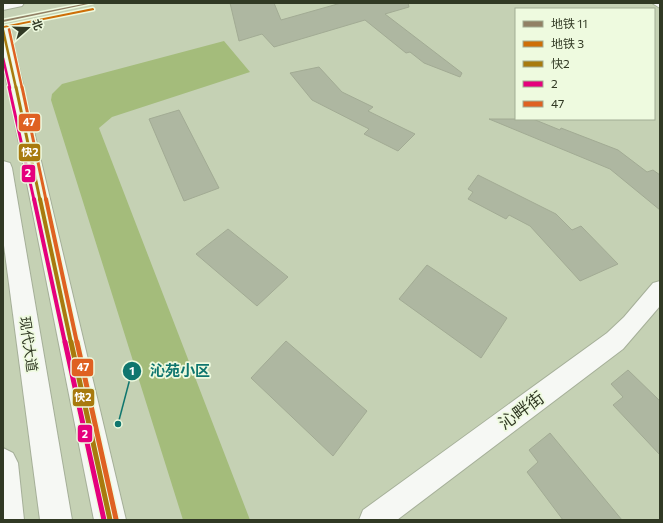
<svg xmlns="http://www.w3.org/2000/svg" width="663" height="523" font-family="Commissioner,'Noto Sans SC',sans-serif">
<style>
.forest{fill:#a4bc7b}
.building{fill:#aeb7a1;stroke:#a2ab94}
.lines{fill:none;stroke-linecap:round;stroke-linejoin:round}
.minor-casing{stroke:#a5af98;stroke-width:2}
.major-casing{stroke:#a5af98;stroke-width:2}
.minor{fill:#f6f8f4;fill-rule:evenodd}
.major{fill:#f6f8f4;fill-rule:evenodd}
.bus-1-far3-casing{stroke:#eefadf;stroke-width:4.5}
.bus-1-far2-casing{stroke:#eefadf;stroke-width:5.5}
.bus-1-far1-casing{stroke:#eefadf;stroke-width:7}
.bus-1-casing{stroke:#eefadf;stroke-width:8}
.bus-2-far3-casing{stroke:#eefadf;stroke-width:4.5}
.bus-2-far2-casing{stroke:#eefadf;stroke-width:5.5}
.bus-2-far1-casing{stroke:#eefadf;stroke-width:7}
.bus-2-casing{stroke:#eefadf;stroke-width:8}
.bus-3-far3-casing{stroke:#eefadf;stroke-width:4.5}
.bus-3-far2-casing{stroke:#eefadf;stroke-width:5.5}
.bus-3-far1-casing{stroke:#eefadf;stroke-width:7}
.bus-3-casing{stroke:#eefadf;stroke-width:8}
.bus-1-far3{stroke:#a87a0e;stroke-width:2.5}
.bus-1-far2{stroke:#a87a0e;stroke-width:3}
.bus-1-far1{stroke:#a87a0e;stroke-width:4}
.bus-1{stroke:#a87a0e;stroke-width:5}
.bus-2-far3{stroke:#e5007d;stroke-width:2.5}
.bus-2-far2{stroke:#e5007d;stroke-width:3}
.bus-2-far1{stroke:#e5007d;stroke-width:4}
.bus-2{stroke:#e5007d;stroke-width:5}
.bus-3-far3{stroke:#df6122;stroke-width:2.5}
.bus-3-far2{stroke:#df6122;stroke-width:3}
.bus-3-far1{stroke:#df6122;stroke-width:4}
.bus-3{stroke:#df6122;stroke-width:5}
.metro-1-casing{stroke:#eefadf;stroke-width:3}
.metro-2-casing{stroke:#eefadf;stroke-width:3}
.metro-1{fill:#918065;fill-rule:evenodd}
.metro-2{fill:#ce6e07;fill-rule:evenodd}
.labels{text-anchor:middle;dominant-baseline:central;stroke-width:3.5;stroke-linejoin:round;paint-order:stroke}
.street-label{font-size:14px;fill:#313924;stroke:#eefadf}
.near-street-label{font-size:17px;fill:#313924;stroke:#eefadf}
.leader{fill:none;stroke:#0f766e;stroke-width:1.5}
.callout-dot{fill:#0f766e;stroke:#eefadf;stroke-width:1.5}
.mark-label{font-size:12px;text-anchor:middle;font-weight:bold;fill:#fff}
.callout-label{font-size:15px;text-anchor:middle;font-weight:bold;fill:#0f766e;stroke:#eefadf;stroke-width:3.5;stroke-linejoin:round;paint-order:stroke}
.line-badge{stroke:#eefadf;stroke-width:1.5}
.badge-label{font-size:11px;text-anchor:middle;font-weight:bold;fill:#fff}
</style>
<rect width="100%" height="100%" fill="#c5d1b4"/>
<polygon class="forest" points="224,41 250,72 112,117 99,128 250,520 183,520 51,100 52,94 62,84"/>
<g class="building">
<polygon points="230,3 274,3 281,20 341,3 408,3 409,7 385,14 462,73 460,77 424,63 410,52 406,53 365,20 274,47 262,34 239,41"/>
<polygon points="319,67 342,92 373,107 368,111 415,134 398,151 364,134 369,129 312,100 290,73"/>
<polygon points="179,110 219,188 184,201 149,119"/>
<polygon points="489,119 533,119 560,130 561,128 618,150 647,172 653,170 660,175 660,210 610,169"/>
<polygon points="478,175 556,214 572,230 581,226 618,264 580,281 530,226 509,215 506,219 468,199 473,192 468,189"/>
<polygon points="228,229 288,277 257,306 196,254"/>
<polygon points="427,265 507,318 481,358 399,299"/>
<polygon points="286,341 367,411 333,456 251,378"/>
<polygon points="628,370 660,401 660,455 613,405 623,397 611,384"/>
<polygon points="550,433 622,520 563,520 527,472 538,462 529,450"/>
</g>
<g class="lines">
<g class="minor-casing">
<polygon id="minor" points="660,281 660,306 623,349 397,520 359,520 363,510 607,333 624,317 653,283"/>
</g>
<g class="major-casing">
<g id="major">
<polygon points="3,3 24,3 22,6 3,10"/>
<polygon points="652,3 660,3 660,8"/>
<polygon points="3,26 8,27 10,30 126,520 94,520 3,63"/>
<polygon points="3,161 10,163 12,168 72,520 40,520 3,238"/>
<polygon points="3,448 13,453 18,463 24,520 3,520"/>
</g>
</g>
<use href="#minor" class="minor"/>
<use href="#major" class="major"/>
<g class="bus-1-far3-casing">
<polyline id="bus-1-far3" points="3,30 16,88"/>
</g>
<g class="bus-1-far2-casing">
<polyline id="bus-1-far2" points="16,87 40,200"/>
</g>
<g class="bus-1-far1-casing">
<polyline id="bus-1-far1" points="40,199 71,343"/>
</g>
<g class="bus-1-casing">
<polyline id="bus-1" points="71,342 110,520"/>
</g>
<g class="bus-2-far3-casing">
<polyline id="bus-2-far3" points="3,58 10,88"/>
</g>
<g class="bus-2-far2-casing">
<polyline id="bus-2-far2" points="9,87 34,200"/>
</g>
<g class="bus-2-far1-casing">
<polyline id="bus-2-far1" points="34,199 65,343"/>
</g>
<g class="bus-2-casing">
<polyline id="bus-2" points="65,342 104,520"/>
</g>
<g class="bus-3-far3-casing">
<polyline id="bus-3-far3" points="9,29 22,88"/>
</g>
<g class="bus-3-far2-casing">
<polyline id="bus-3-far2" points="22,87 46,200"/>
</g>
<g class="bus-3-far1-casing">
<polyline id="bus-3-far1" points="46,199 77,343"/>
</g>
<g class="bus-3-casing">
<polyline id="bus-3" points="77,342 116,519"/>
</g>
<use href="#bus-1-far3" class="bus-1-far3"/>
<use href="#bus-1-far2" class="bus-1-far2"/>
<use href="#bus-1-far1" class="bus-1-far1"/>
<use href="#bus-1" class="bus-1"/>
<use href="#bus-2-far3" class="bus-2-far3"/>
<use href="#bus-2-far2" class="bus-2-far2"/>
<use href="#bus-2-far1" class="bus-2-far1"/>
<use href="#bus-2" class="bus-2"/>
<use href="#bus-3-far3" class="bus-3-far3"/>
<use href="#bus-3-far2" class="bus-3-far2"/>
<use href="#bus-3-far1" class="bus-3-far1"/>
<use href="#bus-3" class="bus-3"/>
<g class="metro-1-casing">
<polygon id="metro-1" points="88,3 93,3 3,22 3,20"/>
</g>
<g class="metro-2-casing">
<polygon id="metro-2" points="93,8 94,9 94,10 3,28 3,26 4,26"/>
</g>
<use href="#metro-1" class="metro-1"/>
<use href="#metro-2" class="metro-2"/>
</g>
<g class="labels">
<g class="street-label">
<text transform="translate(29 344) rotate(82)">现代大道</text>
</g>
<g class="near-street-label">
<text transform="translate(521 410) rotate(-36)">沁畔街</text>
</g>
</g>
<path class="leader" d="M118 424L132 371"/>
<g class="callout-dot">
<circle cx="118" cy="424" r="4"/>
<circle cx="132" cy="371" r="10"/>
</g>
<g class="mark-label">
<text x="132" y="375">1</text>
</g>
<g class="callout-label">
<text x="180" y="376">沁苑小区</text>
</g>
<g class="line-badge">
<rect x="18" y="113" width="23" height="19" rx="4" fill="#df6122"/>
<rect x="18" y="143" width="23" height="19" rx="4" fill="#a87a0e"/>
<rect x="21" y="164" width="15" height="19" rx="4" fill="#e5007d"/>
<rect x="71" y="358" width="23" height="19" rx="4" fill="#df6122"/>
<rect x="72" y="388" width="23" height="19" rx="4" fill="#a87a0e"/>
<rect x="77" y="424" width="16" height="19" rx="4" fill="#e5007d"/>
</g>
<g class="badge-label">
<text x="29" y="126">47</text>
<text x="30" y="156">快2</text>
<text x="28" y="177">2</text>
<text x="83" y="371">47</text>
<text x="83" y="401">快2</text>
<text x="85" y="438">2</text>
</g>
<rect width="663" height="523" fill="none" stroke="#313924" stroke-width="8"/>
<rect x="515" y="8" width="140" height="112" fill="#eefadf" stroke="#a2ad94"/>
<rect x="523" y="21" width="20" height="6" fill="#918065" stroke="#a2ad94"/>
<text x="551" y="28" font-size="12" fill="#313924">地铁 11</text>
<rect x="523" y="41" width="20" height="6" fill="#ce6e07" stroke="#a2ad94"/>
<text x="551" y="48" font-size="12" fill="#313924">地铁 3</text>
<rect x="523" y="61" width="20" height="6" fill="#a87a0e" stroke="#a2ad94"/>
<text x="551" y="68" font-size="12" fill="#313924">快2</text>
<rect x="523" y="81" width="20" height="6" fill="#e5007d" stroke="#a2ad94"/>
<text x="551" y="88" font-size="12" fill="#313924">2</text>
<rect x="523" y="101" width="20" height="6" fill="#df6122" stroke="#a2ad94"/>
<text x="551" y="108" font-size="12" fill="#313924">47</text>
<g transform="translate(28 28) rotate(70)" stroke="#eefadf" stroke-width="3" paint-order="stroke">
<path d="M0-3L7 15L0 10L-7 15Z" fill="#313924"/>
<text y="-6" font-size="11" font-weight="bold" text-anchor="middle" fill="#313924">北</text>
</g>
</svg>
